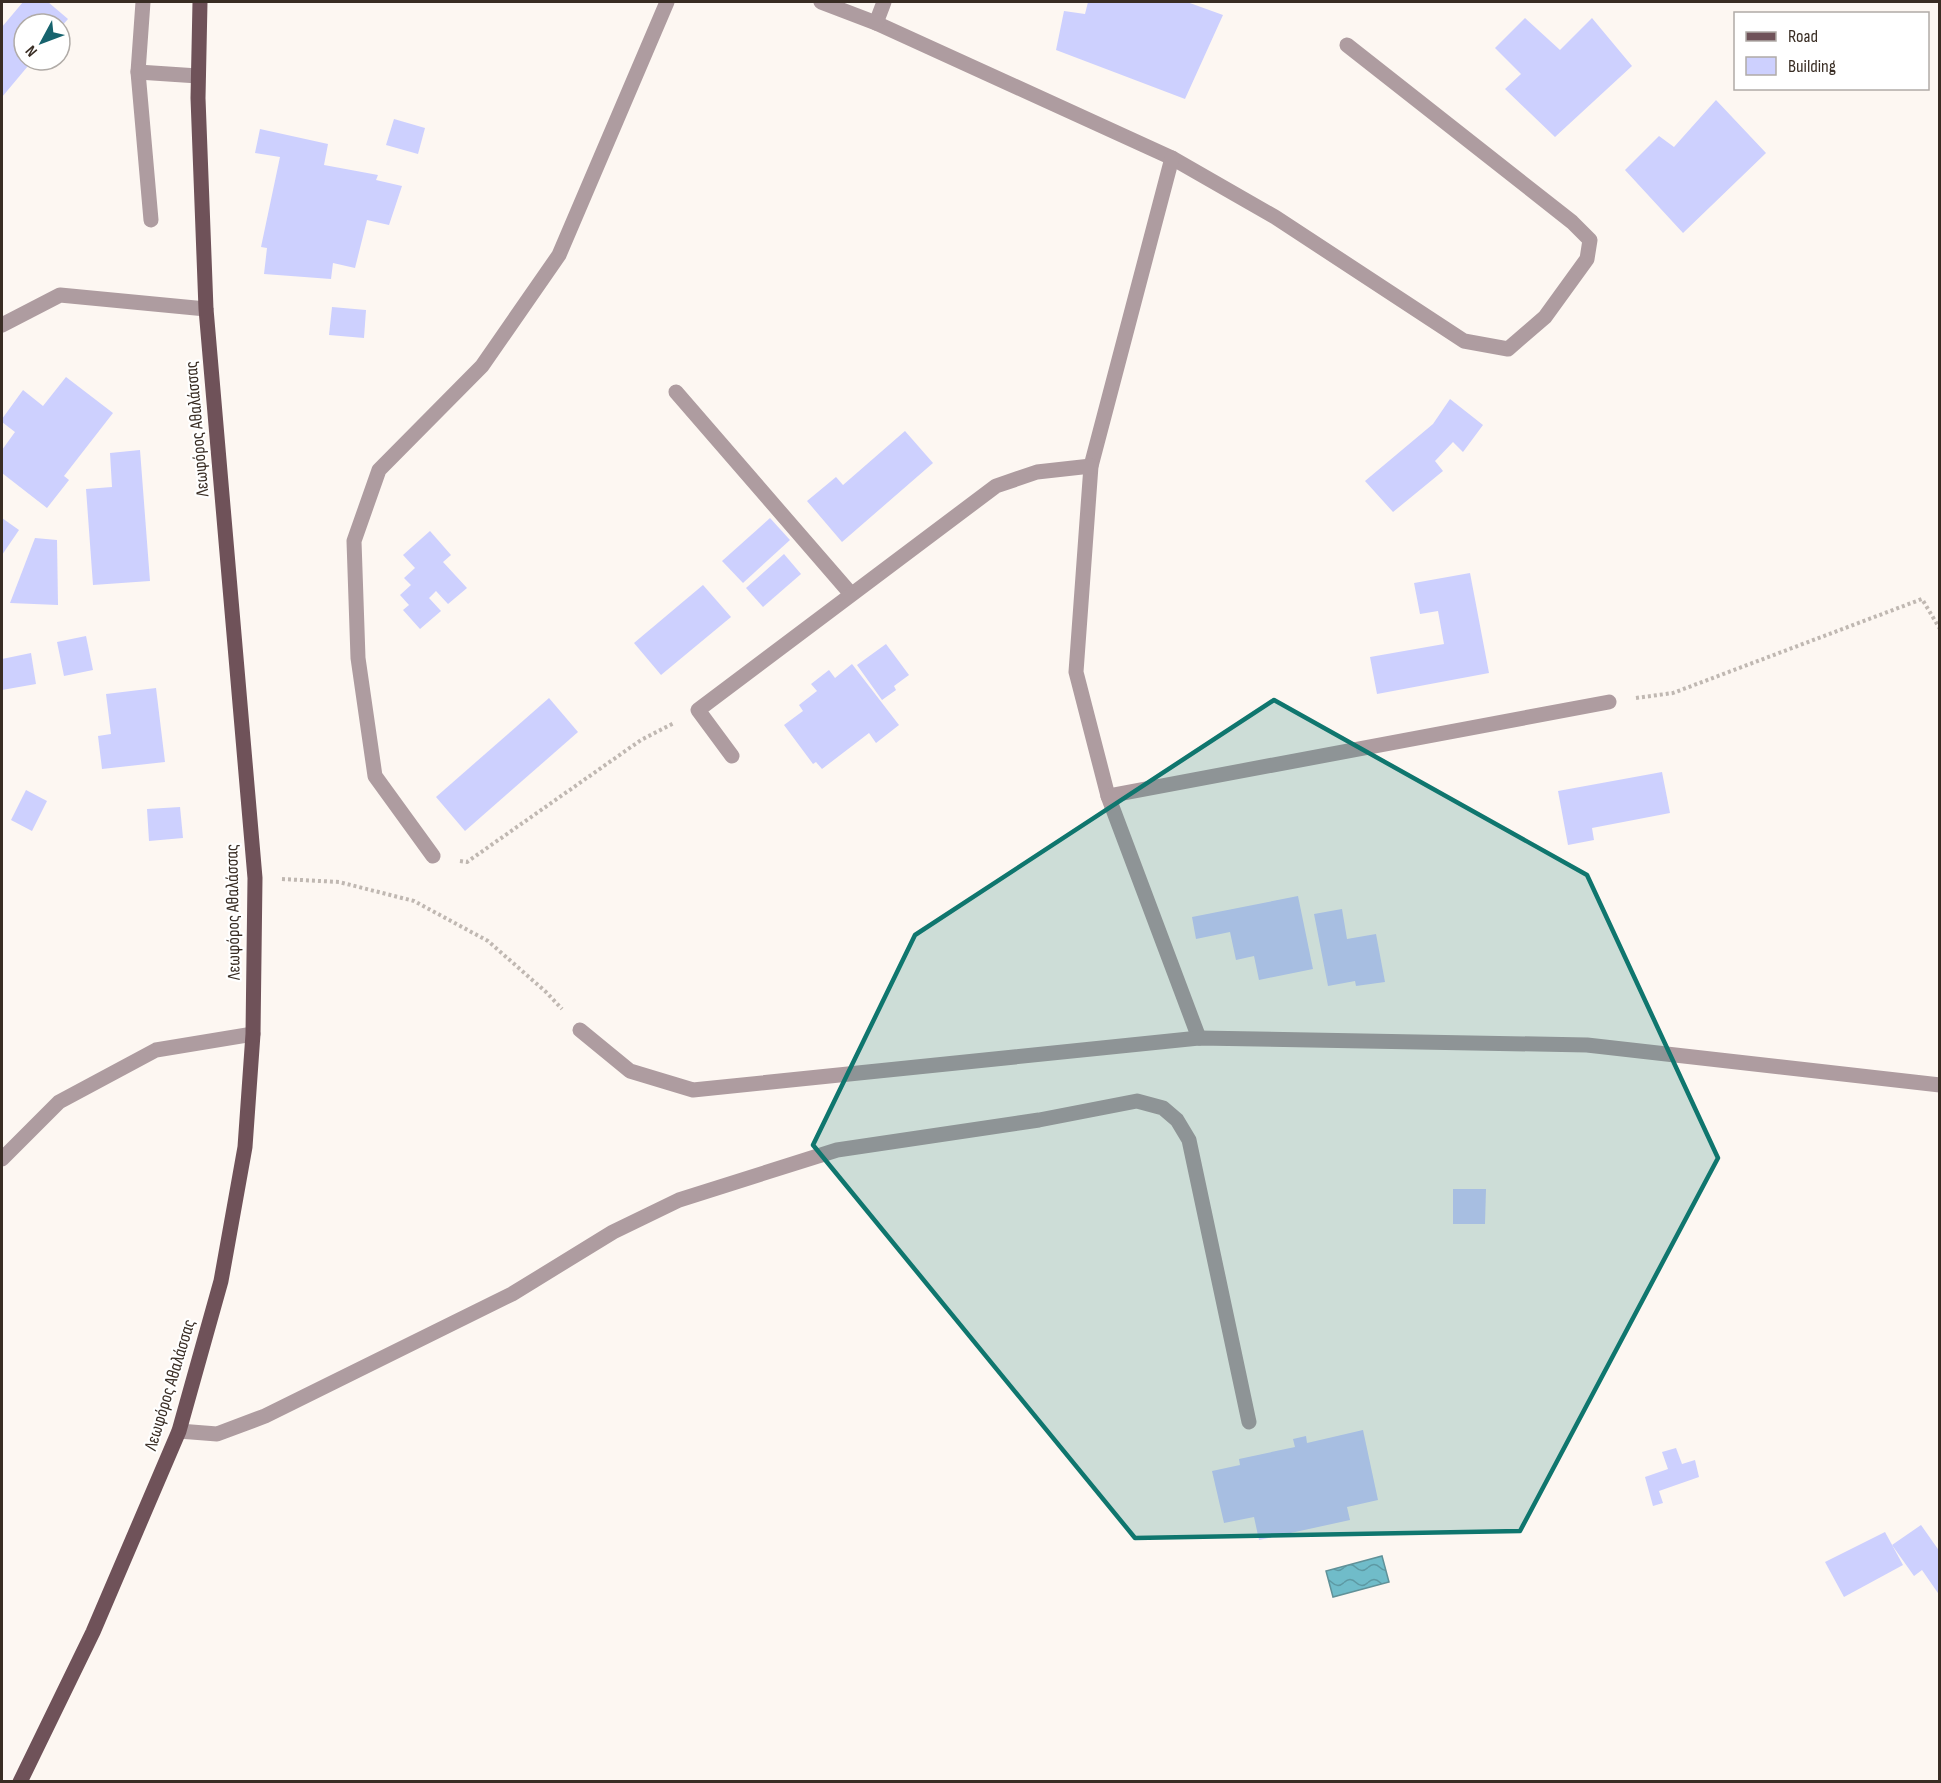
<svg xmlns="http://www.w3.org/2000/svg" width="1941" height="1783" font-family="'Sofia Sans Condensed',sans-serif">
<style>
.water{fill:url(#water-waves);stroke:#609198;stroke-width:1.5}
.building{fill:#cdd0fe}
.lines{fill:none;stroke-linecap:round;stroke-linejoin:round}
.path{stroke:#c0b8b2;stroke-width:4;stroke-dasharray:3 3;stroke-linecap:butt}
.minor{stroke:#ae9ca0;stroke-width:15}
.major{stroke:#6f5259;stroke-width:15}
.marked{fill:#0f766e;fill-opacity:0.2;stroke:#0f766e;stroke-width:4.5;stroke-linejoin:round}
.labels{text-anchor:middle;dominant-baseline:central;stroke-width:4.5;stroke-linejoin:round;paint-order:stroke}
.street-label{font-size:18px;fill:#392d24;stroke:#fff}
</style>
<defs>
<pattern id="water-waves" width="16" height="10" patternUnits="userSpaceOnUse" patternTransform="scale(1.5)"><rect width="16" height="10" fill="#70bcc9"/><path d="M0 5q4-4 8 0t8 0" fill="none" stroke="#5d99a3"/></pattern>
</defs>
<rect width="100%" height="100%" fill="#fdf7f2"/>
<polygon class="water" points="1382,1556 1389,1582 1333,1597 1326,1571"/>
<g class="building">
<polygon points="23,2 48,2 68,19 60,28 60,24 24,24 24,60 33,60 2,97 2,27"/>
<polygon points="1088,2 1187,2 1223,15 1185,99 1056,50 1064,11 1085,14"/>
<polygon points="1525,18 1560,50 1592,18 1632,66 1555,137 1505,89 1521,74 1495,48"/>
<polygon points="1716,100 1766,153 1683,233 1625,170 1659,136 1674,147"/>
<polygon points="394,119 425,128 418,154 386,145"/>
<polygon points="260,129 328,144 324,165 378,175 376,180 402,186 389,225 367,220 355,268 333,263 331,279 264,274 267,248 261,247 280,157 255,153"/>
<polygon points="332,307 366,310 364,338 329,335"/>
<polygon points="66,377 113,413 64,476 69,480 47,508 2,473 2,450 15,432 2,422 2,419 23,390 43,406"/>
<polygon points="1450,399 1483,425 1463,452 1453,442 1435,461 1443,471 1393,512 1365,481 1433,424"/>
<polygon points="905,431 933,463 842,542 807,501 836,477 843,485"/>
<polygon points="140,450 150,581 93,585 86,489 112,487 110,453"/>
<polygon points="2,518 19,530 2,555"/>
<polygon points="770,518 790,540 743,583 722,561"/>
<polygon points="430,531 451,555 443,562 467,588 448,604 436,591 429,598 441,611 420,629 403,610 409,605 400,595 411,585 404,578 415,568 403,555"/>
<polygon points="35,538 57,540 58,605 10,603"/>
<polygon points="784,554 801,574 763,607 746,588"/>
<polygon points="1470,573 1489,673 1377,694 1370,657 1444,644 1438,611 1420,614 1414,583"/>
<polygon points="703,585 731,617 661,675 634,643"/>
<polygon points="86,636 93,670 64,676 57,642"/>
<polygon points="886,644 909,675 894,686 896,690 882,700 857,665"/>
<polygon points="31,653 36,684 2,690 2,659"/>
<polygon points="852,664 899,725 876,743 869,733 822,769 816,762 813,764 784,725 803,711 799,705 817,691 811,684 829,670 835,678"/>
<polygon points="156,688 165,762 102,769 98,736 111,734 106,694"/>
<polygon points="549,698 578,732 465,831 436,797"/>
<polygon points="1662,772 1670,813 1592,828 1594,840 1568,845 1558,791"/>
<polygon points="26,790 47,801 32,831 11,820"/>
<polygon points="180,807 183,838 149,841 147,809"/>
<polygon points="1298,896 1313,969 1259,980 1254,956 1236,960 1230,932 1196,939 1192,917"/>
<polygon points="1342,909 1347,939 1376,934 1385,982 1356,986 1355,981 1328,986 1314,914"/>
<polygon points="1453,1189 1486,1189 1485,1224 1453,1224"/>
<polygon points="1363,1430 1378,1500 1347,1507 1350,1520 1259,1540 1254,1517 1224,1523 1212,1471 1240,1465 1239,1459 1295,1447 1293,1439 1306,1436 1307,1443"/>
<polygon points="1676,1448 1682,1464 1695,1460 1699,1477 1659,1491 1663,1503 1653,1506 1645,1477 1668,1469 1662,1452"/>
<polygon points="1921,1525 1940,1552 1940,1596 1922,1570 1914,1576 1892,1545"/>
<polygon points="1885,1532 1903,1565 1844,1597 1825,1562"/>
</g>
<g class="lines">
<g class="path">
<polyline points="1636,698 1673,693 1922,599 1940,629"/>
<polyline points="460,861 467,862 641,740 674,723"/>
<polyline points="282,879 339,882 414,901 488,941 546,992 562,1009"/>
</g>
<g class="minor">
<polyline points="143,2 138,72 151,220"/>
<polyline points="821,2 876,23 1172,158 1275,217 1464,341 1508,349 1545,317 1587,259 1590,240 1572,222 1347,45"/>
<polyline points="876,23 884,2"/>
<polyline points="138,72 198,76"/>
<polyline points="1172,158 1091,466 1076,672 1108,796 1199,1038"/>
<polyline points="2,325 60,295 206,309"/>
<polyline points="676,392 851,594"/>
<polyline points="732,756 698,710 996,486 1037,472 1091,466"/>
<polyline points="1108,796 1609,702"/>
<polyline points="433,856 375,776 358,658 354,541 379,470 482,366 559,255 667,2"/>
<polyline points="580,1030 630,1071 693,1090 1199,1038 1587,1045 1940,1085"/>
<polyline points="2,1159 59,1102 156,1050 253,1034"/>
<polyline points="179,1431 217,1434 265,1416 512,1294 613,1232 679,1200 837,1150 1039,1120 1137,1101 1163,1108 1177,1120 1189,1140 1249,1422"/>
</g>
<polyline class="major" points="20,1782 93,1632 179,1431 221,1281 245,1147 253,1034 255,878 206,309 198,98 200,2"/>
</g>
<path class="marked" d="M1274 700 1587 875 1718 1158 1520 1531 1135 1538 813 1145 915 935Z"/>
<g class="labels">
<g class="street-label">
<text transform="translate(197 429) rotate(-95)">Λεωφόρος Αθαλάσσας</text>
<text transform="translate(233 912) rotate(-91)">Λεωφόρος Αθαλάσσας</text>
<text transform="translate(170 1385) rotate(-73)">Λεωφόρος Αθαλάσσας</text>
</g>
</g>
<rect width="1941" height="1783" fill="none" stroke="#392d24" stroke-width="6"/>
<rect x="1734" y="12" width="195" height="78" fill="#ffffff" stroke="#b0aba7" stroke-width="1.5"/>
<rect x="1746" y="32" width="30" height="9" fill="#6f5259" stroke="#b0aba7" stroke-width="1.5"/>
<text x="1788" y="42" font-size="18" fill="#392d24">Road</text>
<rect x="1746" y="57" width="30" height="18" fill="#cdd0fe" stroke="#b0aba7" stroke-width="1.5"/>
<text x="1788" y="72" font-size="18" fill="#392d24">Building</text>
<g transform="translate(42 42) rotate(229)"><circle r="28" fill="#ffffff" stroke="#b0aba7" stroke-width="1.5"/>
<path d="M0-4.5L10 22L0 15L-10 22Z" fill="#17636e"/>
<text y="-9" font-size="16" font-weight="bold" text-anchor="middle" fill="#392d24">N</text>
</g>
</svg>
